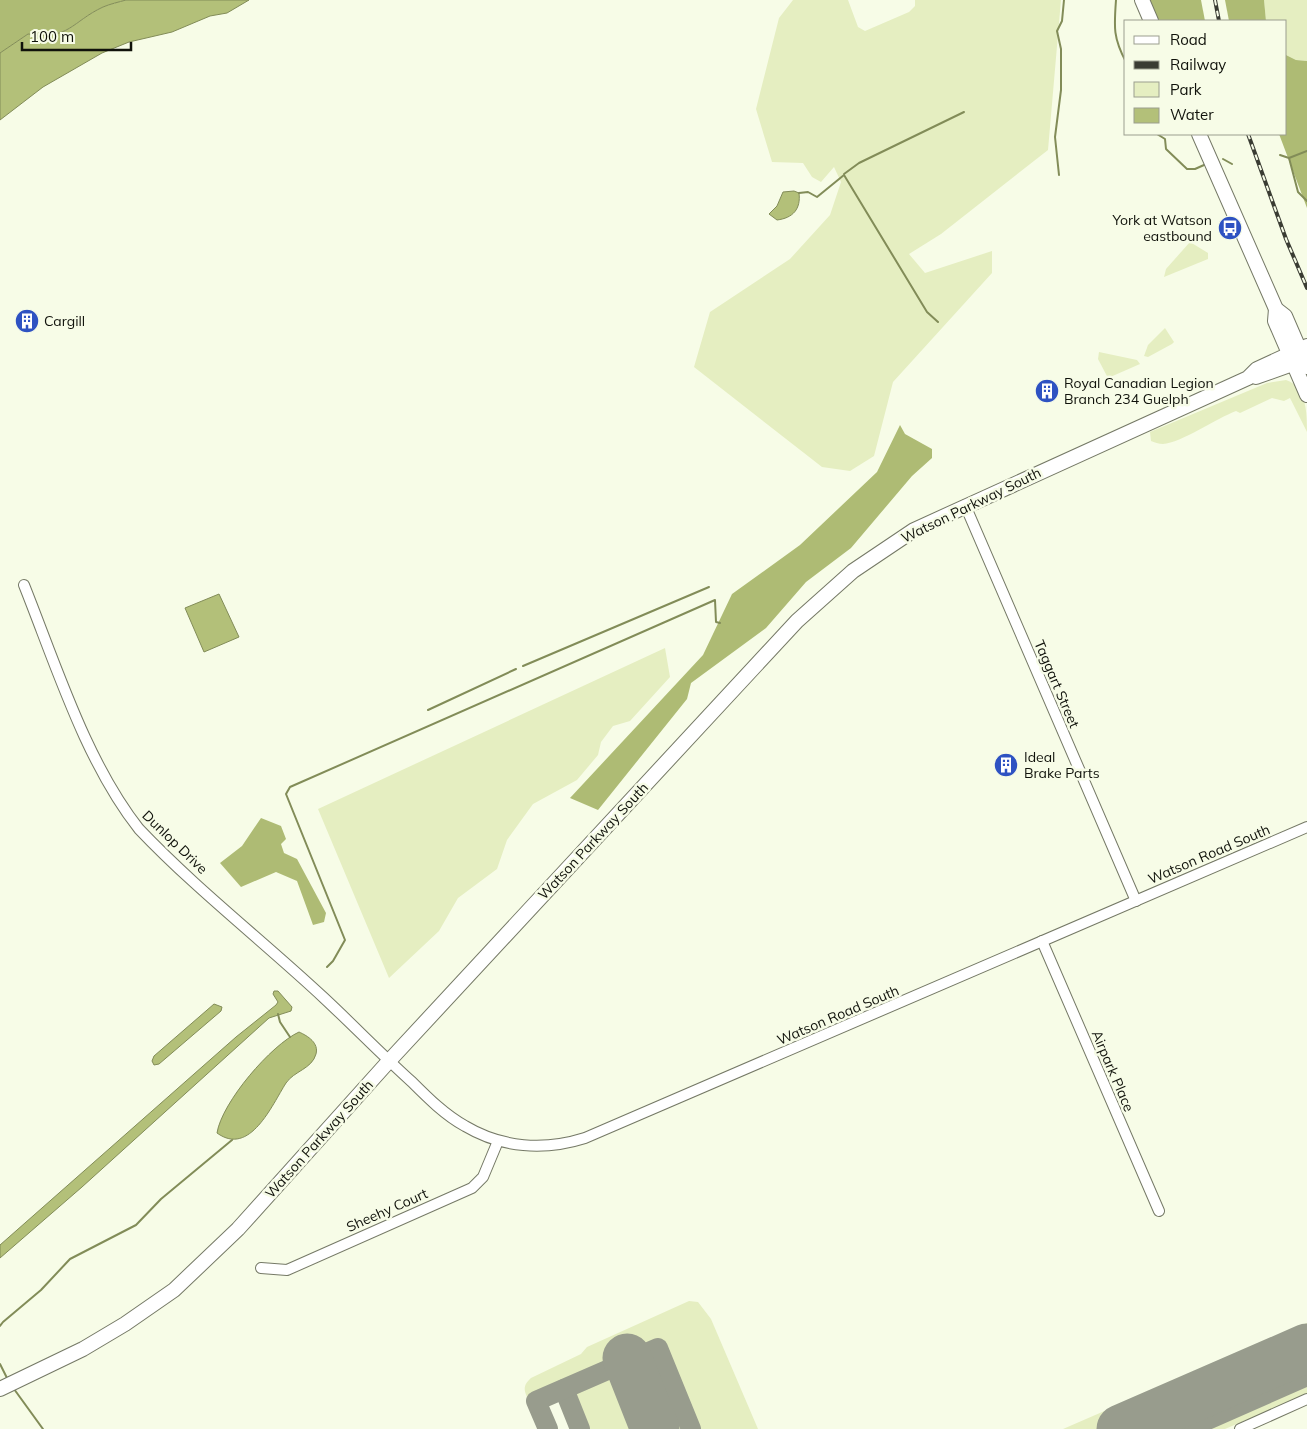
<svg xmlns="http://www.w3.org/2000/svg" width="1307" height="1429" font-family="Mulish,sans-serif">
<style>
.green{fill:#e5eec1}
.forest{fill:#aebb74}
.water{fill:#b3c079;stroke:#828c58}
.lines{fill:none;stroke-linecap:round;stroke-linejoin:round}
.stream{stroke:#828c58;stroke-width:2}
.taxiway{stroke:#989c8d;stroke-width:20}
.runway{stroke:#989c8d;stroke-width:49}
.minor-casing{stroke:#757966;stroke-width:12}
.major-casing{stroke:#757966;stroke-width:16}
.minor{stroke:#fff;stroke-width:10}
.major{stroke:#fff;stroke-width:14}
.rail-casing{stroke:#3a3c33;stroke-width:4}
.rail{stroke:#f7fce7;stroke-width:2;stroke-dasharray:5.5;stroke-linecap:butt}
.labels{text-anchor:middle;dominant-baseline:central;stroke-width:5;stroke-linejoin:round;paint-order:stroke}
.poi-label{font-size:14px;fill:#10120b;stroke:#f7fce7;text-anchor:start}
.street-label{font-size:14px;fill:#10120b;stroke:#f7fce7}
</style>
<rect width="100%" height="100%" fill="#f7fce7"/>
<g class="green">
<polygon points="793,0 848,0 858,27 865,31 909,12 915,6 915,0 1061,0 1048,150 941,234 909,254 925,273 992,251 992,273 893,382 874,456 850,471 822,467 694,367 710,312 790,259 830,215 841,182 834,167 821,182 812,177 803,163 772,162 756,109 779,18"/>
<polygon points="1264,0 1307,0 1307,61 1296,60 1286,55 1286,21 1266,21"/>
<polygon points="1190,242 1208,253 1208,259 1164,277 1166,269"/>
<polygon points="1165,328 1174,342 1172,344 1148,357 1144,356 1148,345"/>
<polygon points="1099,352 1137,360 1140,364 1108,378 1098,359"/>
<path d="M1286 380C1307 387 1307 414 1307 432L1290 398 1284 401 1272 398 1240 413 1236 411C1217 418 1181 443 1163 444 1159 444 1154 442 1151 441L1150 432 1267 383Z"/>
<polygon points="665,648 670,677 630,721 613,726 601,742 598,755 577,780 533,804 507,840 497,869 458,898 439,931 389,978 318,809"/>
<path d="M689 1301 698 1302 711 1319 758 1429H583L565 1385 529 1401C524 1391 522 1386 531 1378L581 1354 587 1347Z"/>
<polygon points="1307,1323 1307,1394 1225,1429 1063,1429"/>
</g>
<g class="forest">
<path d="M0 0H126C119 2 110 4 103 7 71 22 70 40 28 34L0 53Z"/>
<polygon points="1149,0 1201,0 1205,21 1158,21"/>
<polygon points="1225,0 1264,0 1266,21 1229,21"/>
<polygon points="1286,55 1296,60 1307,61 1307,208 1279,134 1286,134"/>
<polygon points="900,425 905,434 932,449 932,458 912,476 851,548 806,582 766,628 691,683 687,699 598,810 570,798 703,655 732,594 800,545 877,472"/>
<polygon points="261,818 281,826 286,839 281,844 284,853 297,859 326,913 324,922 313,925 297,881 276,872 241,887 220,863 242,846"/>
</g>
<g class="water">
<path d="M126 0H249L227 13 210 16 172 32 129 42 102 53 43 87 0 120V53L28 34C70 40 71 22 103 7 110 4 119 2 126 0Z"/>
<path d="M794 191 799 193C801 209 793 218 777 220L769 214 777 206 783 192Z"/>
<polygon points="219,594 239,637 204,652 185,608"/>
<polygon points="274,991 278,991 292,1007 291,1011 269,1018 82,1187 0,1258 0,1245 236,1037 276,1005 278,1002 273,994"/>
<polygon points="214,1004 222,1007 221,1011 159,1064 154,1065 152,1061 154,1056"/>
<path d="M299 1032C308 1036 319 1043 316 1054 312 1069 294 1071 286 1083 272 1105 250 1157 217 1133 222 1102 271 1045 299 1032Z"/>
</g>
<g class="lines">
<g class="stream">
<path d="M1116 0C1114 27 1113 38 1126 62"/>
<polyline points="1157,134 1165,139 1166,149 1187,169 1195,169 1204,165"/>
<polyline points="1280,155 1289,158 1298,192 1307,201"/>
<polyline points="1289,158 1307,151"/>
<polyline points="1223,159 1232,164"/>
<polyline points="844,174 859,163 964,112"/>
<polyline points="1059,175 1055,137 1061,90 1061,49 1057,31 1062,21 1064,0"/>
<polyline points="799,193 808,192 817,197 844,175 927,312 938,322"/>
<polyline points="523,666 709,587"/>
<polyline points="428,710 516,669"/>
<polyline points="327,967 333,961 345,940 286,794 290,787 715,600 716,622 720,623"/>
<polyline points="278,1014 280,1022 290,1037"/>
<polyline points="0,1326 3,1322 41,1290 70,1259 136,1225 161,1199 232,1140"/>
<polyline points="0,1364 7,1378"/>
<polyline points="14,1389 43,1429"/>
</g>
<g class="taxiway">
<polyline points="564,1389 580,1429"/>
<polyline points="548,1429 536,1401 658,1348 691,1429"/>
<polyline points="1187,1429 1307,1376"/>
</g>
<g class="runway">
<polyline points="627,1358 655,1429"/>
<polyline points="1121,1429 1307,1348"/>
</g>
<g class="minor-casing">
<g id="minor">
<polyline points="965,505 1136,901"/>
<path d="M24 585C56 665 86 762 139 829 196 889 263 941 324 998 354 1026 382 1055 412 1082 428 1098 445 1115 465 1126 502 1148 544 1151 585 1138L1307 827"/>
<polyline points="1042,941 1159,1211"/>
<polyline points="261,1268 287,1270 472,1188 483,1177 498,1141"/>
<polyline points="1240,1429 1307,1399"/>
</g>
</g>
<g class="major-casing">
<g id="major">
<polyline points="1142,0 1151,21"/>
<polyline points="1199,134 1276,309 1285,316 1307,367"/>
<polyline points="1276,309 1275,321 1307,395"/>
<polyline points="1256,377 1301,361"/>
<polyline points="0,1389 83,1349 125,1324 174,1290 238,1229 389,1061 797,621 853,571 914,530 1248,378 1257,369 1307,346"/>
</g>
</g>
<use href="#minor" class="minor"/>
<use href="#major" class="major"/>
<g class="rail-casing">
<g id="rail">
<polyline points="1215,0 1219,21"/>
<polyline points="1248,134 1286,239 1307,288"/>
</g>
</g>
<use href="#rail" class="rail"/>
</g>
<defs>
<g id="bus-disc" transform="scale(1.25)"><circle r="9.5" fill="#2e52c2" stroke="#f7fce7"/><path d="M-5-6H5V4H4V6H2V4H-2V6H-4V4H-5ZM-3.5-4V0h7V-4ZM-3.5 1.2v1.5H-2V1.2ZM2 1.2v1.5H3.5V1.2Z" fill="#fff"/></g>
<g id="building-disc" transform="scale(1.25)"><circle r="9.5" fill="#2e52c2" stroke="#f7fce7"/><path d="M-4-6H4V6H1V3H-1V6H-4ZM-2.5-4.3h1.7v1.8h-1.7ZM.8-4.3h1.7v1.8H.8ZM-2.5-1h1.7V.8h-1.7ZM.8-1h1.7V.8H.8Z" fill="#fff"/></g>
</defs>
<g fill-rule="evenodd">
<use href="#bus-disc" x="1230" y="228"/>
<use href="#building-disc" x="27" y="321"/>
<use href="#building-disc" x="1047" y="391"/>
<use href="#building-disc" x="1006" y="765"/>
</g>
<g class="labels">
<g class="poi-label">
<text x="1212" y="220" text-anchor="end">York at Watson<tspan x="1212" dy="16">eastbound</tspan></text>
<text x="44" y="321">Cargill</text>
<text x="1064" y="383">Royal Canadian Legion<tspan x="1064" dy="16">Branch 234 Guelph</tspan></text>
<text x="1024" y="757">Ideal<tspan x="1024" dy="16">Brake Parts</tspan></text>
</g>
<g class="street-label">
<text transform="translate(971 505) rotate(-26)">Watson Parkway South</text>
<text transform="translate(1057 684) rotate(67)">Taggart Street</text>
<text transform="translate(593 841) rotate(-47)">Watson Parkway South</text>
<text transform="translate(175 842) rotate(44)">Dunlop Drive</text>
<text transform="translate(1209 854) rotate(-23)">Watson Road South</text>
<text transform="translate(838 1015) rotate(-23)">Watson Road South</text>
<text transform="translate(1113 1071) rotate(67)">Airpark Place</text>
<text transform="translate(319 1139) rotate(-48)">Watson Parkway South</text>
<text transform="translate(387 1210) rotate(-24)">Sheehy Court</text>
</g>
</g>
<rect x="1124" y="20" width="162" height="115" fill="#f7fce7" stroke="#9b9e8f"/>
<rect x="1134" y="36" width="25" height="8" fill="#ffffff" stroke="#9b9e8f"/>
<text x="1170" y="45" font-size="15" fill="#10120b">Road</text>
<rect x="1134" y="61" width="25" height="8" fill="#3a3c33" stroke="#9b9e8f"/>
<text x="1170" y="70" font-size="15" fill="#10120b">Railway</text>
<rect x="1134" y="82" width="25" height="15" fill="#e5eec1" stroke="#9b9e8f"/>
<text x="1170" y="95" font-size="15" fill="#10120b">Park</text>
<rect x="1134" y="108" width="25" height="15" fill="#b3c079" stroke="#9b9e8f"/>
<text x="1170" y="120" font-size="15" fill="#10120b">Water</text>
<path d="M22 42v8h109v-8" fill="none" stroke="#10120b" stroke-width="2.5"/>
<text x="30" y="42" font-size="15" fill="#10120b" stroke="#f7fce7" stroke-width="4" paint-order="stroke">100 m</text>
</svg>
